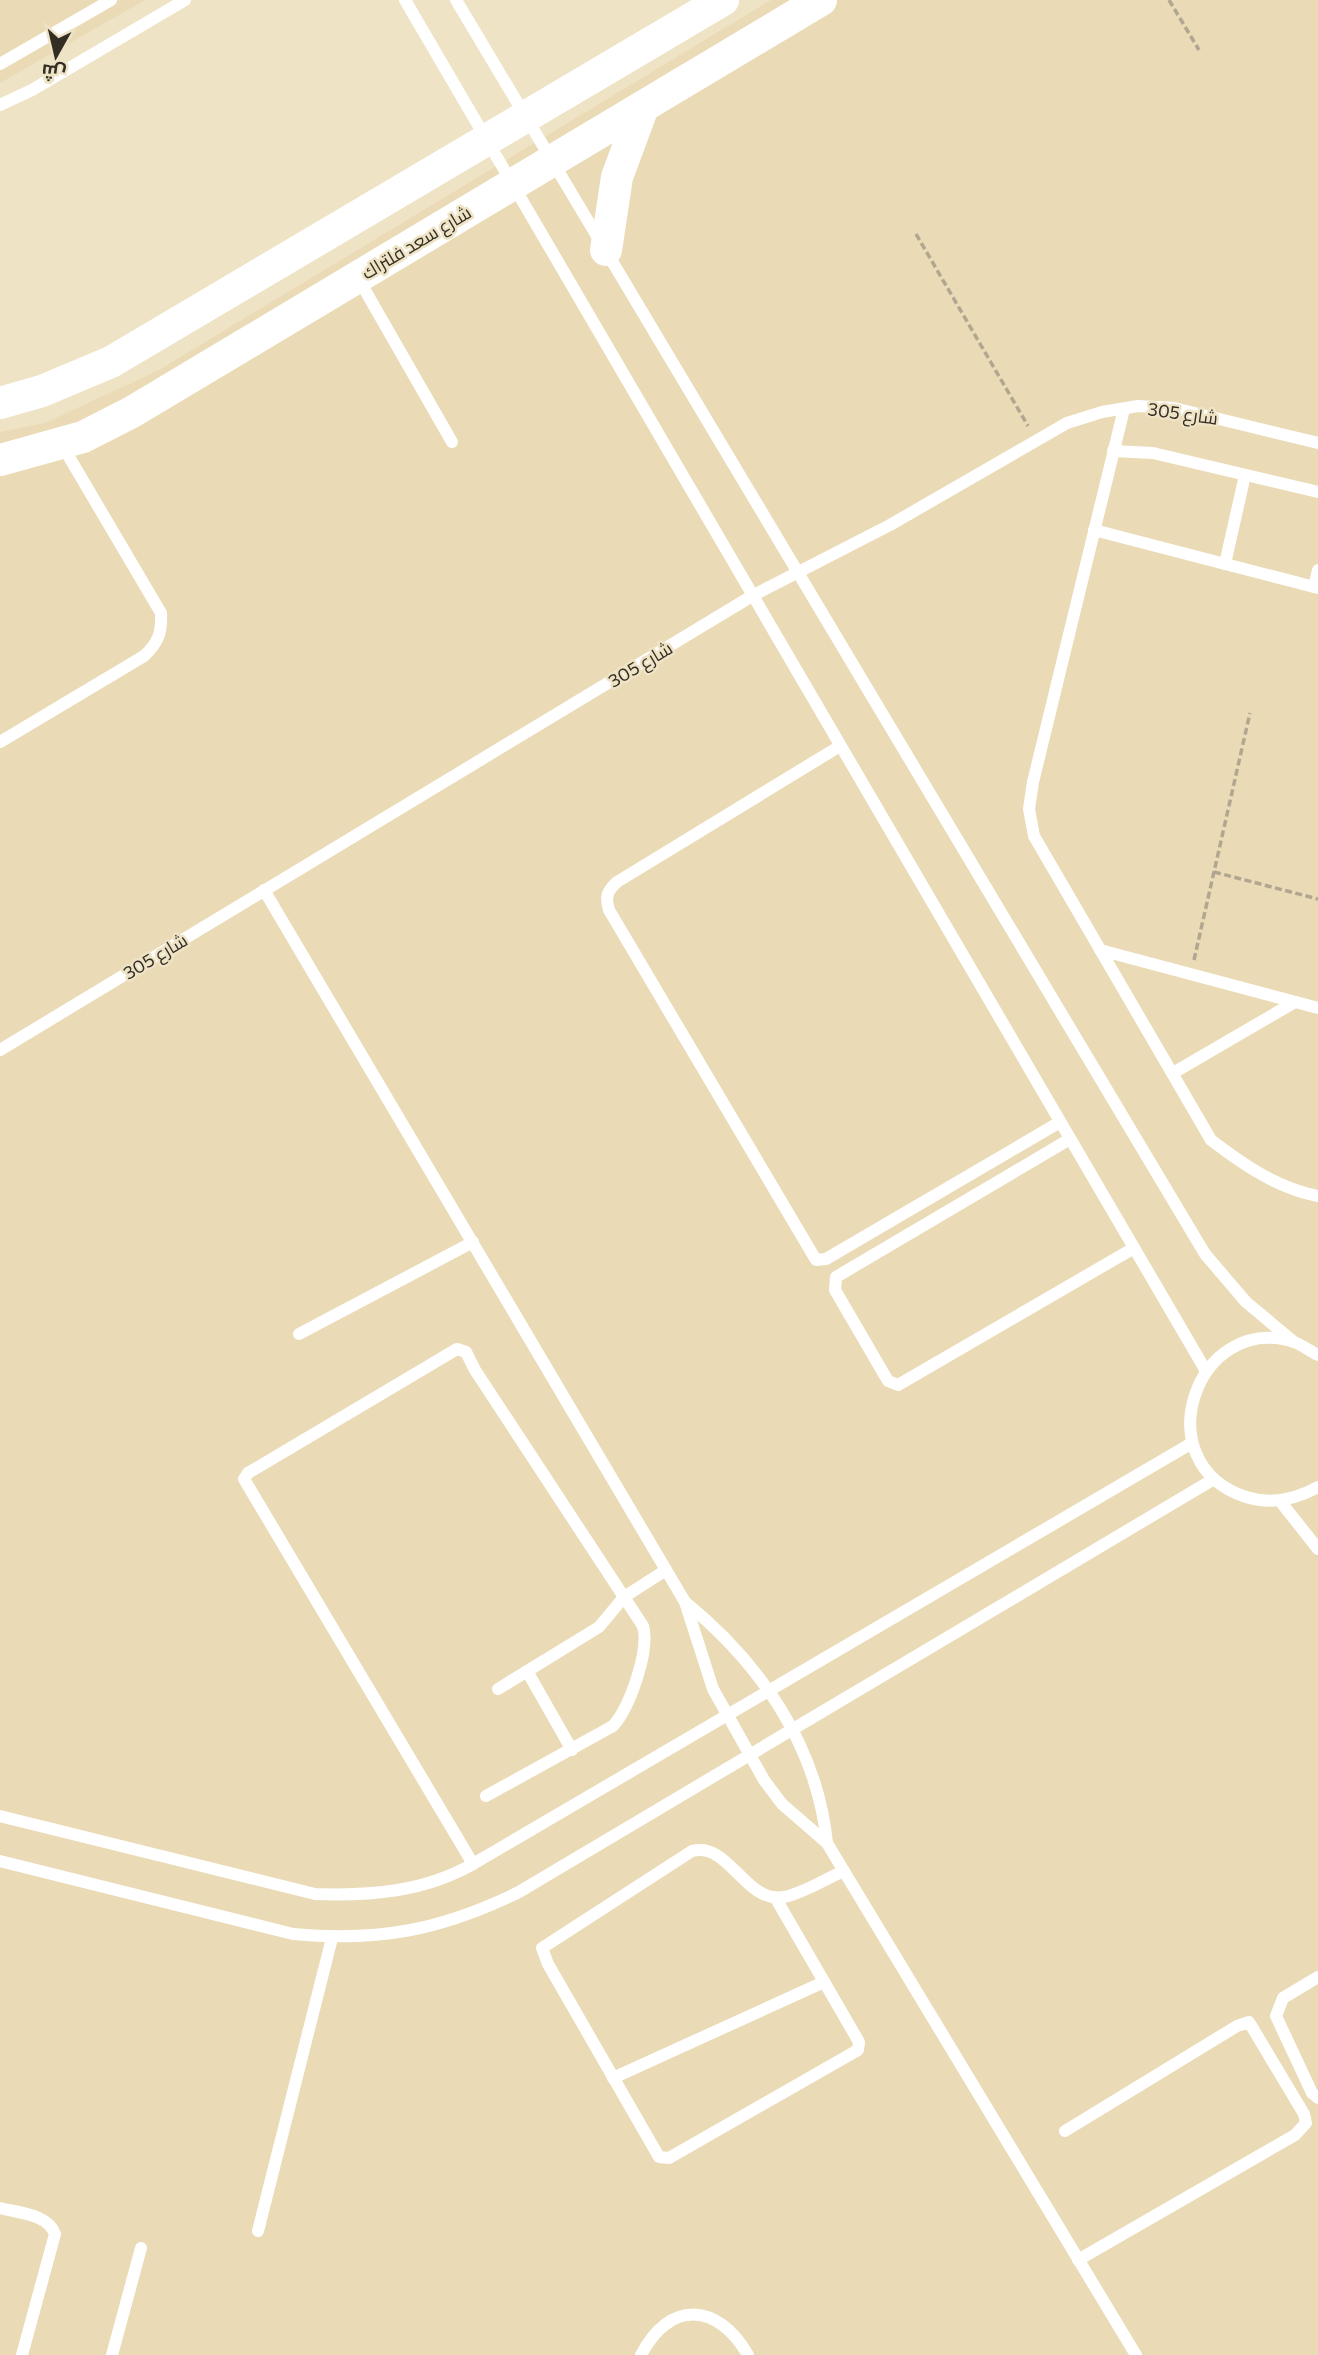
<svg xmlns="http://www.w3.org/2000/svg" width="1318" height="2355" font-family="Commissioner,Cairo,sans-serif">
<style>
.built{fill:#eadbb6}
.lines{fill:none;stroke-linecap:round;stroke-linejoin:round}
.path{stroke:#b1a790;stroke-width:3.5;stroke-dasharray:7 3.5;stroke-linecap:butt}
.service{stroke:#fff;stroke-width:12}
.tertiary{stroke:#fff;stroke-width:32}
.labels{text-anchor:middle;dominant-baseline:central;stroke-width:5;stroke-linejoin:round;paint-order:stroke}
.street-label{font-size:18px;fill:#332e23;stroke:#efe3c6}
</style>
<rect width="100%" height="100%" fill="#efe3c6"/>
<g class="built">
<polygon points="0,0 145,0 0,83"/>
<polygon points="771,0 1318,0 1318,2355 0,2355 0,432 45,423 159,370"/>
</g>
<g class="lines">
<g class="path">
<polyline points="1169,0 1199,50"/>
<polyline points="916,234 1028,426"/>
<polyline points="1214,872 1318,899"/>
<polyline points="1194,960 1250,713"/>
</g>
<g class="service">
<polyline points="405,0 1206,1371"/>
<polyline points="456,0 1205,1254 1246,1302 1294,1342"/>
<polyline points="0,64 111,0"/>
<polyline points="0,105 32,90 185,0"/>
<polyline points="358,278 452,442"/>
<path d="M1124 409 1033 782 1029 809 1034 836 1211 1140C1244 1165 1277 1188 1318 1196"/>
<polyline points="1113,451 1153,453 1318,492"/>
<polyline points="1094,530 1318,588"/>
<polyline points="1225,564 1245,475"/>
<polyline points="1314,587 1318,570"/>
<path d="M0 742 144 656C158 643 162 633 161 613L62 445"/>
<path d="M840 746 617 882C607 891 605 897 609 910L816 1260 826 1259 1060 1122"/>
<polyline points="264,890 685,1602 713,1689 764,1780 782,1804 827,1843 1136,2355"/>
<polyline points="1100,950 1318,1008"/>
<polyline points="0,1050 752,596 890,525 1067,423 1102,412 1138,406 1174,408 1318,443"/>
<polyline points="1173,1073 1295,1002"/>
<polyline points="1070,1139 836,1277 835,1290 888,1381 898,1385 1134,1248"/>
<polyline points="299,1334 473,1242"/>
<path d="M1318 1355C1310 1351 1302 1345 1294 1342 1197 1311 1143 1463 1246 1497 1272 1505 1295 1500 1318 1487"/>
<polyline points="1280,1501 1318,1549"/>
<path d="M685 1602C760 1663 817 1745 827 1843"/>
<polyline points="527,1671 572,1750"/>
<polyline points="498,1689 599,1627 624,1597 666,1570"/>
<path d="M0 1816 315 1894C370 1896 424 1892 473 1864L1192 1443"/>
<path d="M0 1861 293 1934C379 1942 441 1930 519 1892L1214 1479"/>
<path d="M473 1864 244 1479 248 1473 457 1349 466 1352 475 1370 643 1626C650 1650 630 1707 613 1726L486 1796"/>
<path d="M775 1897 859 2042 858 2050 669 2158 659 2157 548 1964 542 1948 692 1851C729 1841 745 1904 784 1897 804 1893 825 1879 844 1871"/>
<polyline points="1318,1977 1283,1998 1276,2016 1312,2093 1318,2098"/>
<polyline points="613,2078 824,1982"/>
<polyline points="1065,2131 1237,2026 1249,2022 1304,2114 1306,2123 1295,2135 1078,2260"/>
<path d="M0 2208C19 2213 48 2214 55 2234L22 2355"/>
<polyline points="258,2231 332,1938"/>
<polyline points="112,2355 141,2248"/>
<path d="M641 2355C670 2299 718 2303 748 2355"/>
</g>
<g class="tertiary">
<polyline points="606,250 617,177 643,107"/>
<polyline points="0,403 42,391 111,362 723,0"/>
<polyline points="0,460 83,437 132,412 821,0"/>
</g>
</g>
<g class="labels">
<g class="street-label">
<text transform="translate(416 242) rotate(-31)">شارع سعد فلتراك</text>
<text transform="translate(1183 413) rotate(8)">شارع 305</text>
<text transform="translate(640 664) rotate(-31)">شارع 305</text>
<text transform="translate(155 956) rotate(-31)">شارع 305</text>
</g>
</g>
<g transform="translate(56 56) rotate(188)" stroke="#efe3c6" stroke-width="5" paint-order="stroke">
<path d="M0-5L12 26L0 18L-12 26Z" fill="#332e23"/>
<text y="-10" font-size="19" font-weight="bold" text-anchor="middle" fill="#332e23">ش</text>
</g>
</svg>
